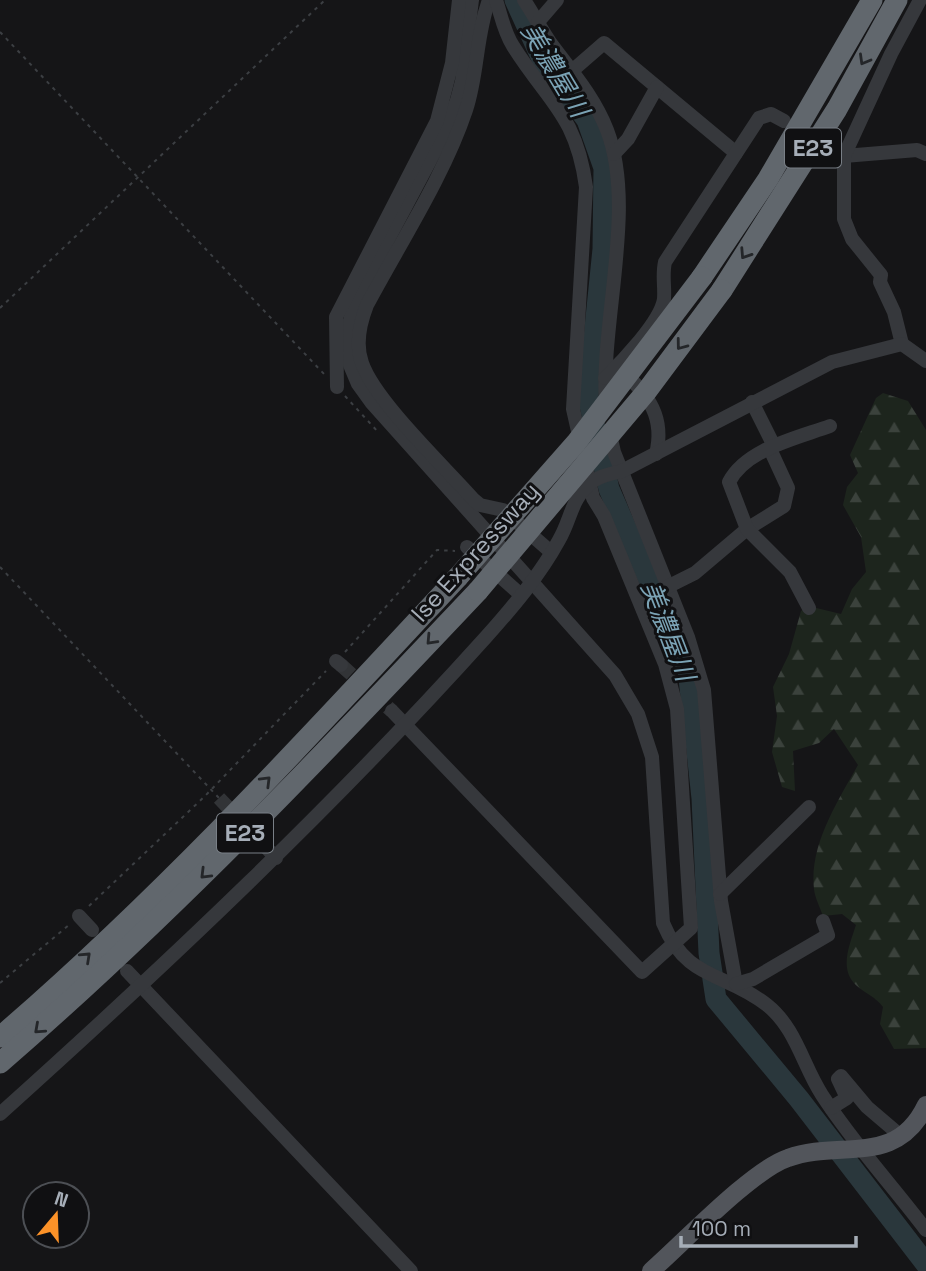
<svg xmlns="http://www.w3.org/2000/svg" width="926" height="1271" font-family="'Space Grotesk','Noto Sans JP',sans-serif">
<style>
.forest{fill:url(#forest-firs)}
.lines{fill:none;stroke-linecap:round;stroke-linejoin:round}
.river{stroke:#2a373c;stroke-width:21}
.minor-tunnel{stroke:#323437;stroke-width:14;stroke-dasharray:14 7;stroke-linecap:butt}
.path{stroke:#3c3f43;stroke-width:2;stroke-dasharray:3.5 5;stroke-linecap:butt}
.minor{stroke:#36383c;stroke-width:14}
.major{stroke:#52555b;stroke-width:18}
.highway{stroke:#61676d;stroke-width:21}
.highway-bridge{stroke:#61676d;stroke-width:21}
.oneway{stroke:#242629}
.labels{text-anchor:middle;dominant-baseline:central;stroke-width:6;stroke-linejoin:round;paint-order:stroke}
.shield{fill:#101012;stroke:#797f86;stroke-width:2}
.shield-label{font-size:23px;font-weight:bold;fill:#a6aeb8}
.street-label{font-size:24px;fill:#a6aeb8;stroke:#101012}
.water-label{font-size:26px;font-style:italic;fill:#7ba3b5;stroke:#101012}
</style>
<defs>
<pattern id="forest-firs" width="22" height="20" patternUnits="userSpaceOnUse" patternTransform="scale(1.75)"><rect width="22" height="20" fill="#1d251d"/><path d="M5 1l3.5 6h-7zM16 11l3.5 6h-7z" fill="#3b423c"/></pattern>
</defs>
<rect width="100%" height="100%" fill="#151517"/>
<path class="forest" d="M883 393 908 401 926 430V1048L894 1049 880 1024 883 1007C876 997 866 994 857 986 838 970 850 944 856 925L842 914 823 916C820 907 815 898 814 889 809 845 838 801 858 765L834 729 819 743 793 751 795 791 782 787 772 752 777 716 773 687 789 654 801 611 808 606 841 614 852 589 866 572 861 537 843 505 847 487 858 473 850 455 876 398Z"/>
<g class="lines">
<polyline class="river" points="515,0 542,59 587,120 604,168 603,249 588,397 609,489 688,669 702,798 709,953 716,999 799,1099 926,1264"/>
<g class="minor-tunnel">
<polyline points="341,665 392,711"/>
<polyline points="219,798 240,820"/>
</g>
<g class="path">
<polyline points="0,32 324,374"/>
<polyline points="0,308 325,0"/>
<polyline points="345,396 379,433"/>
<polyline points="0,567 219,798"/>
<polyline points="345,652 437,550 455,551"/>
<polyline points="89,906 205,796 326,671"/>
<polyline points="0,983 70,924"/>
</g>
<g class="minor">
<path d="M472 0 462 81 457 100 442 138 356 300 348 327 347 347 350 365 358 384 371 402 615 675 638 714 652 757 663 923C687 981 723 971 767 1005 796 1028 803 1066 822 1095 853 1143 892 1185 926 1230"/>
<path d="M489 0C476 35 478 74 466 110 444 176 400 243 367 305 360 323 355 344 362 363 375 401 445 467 474 500L480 505 503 510 551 552"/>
<path d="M524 0C534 15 542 31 552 45 573 73 594 97 607 130 637 208 600 322 606 406"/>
<polyline points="538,22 557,0"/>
<polyline points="573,70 604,43 736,153"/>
<polyline points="830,150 844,156 917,150 926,154"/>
<polyline points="614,154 628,139 657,87"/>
<polyline points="902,344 894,312 880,282 881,275 852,239 844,219 844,156 891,54 920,0"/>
<path d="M622 371C649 395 665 418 656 454"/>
<path d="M605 378C622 362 661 321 664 299 665 286 662 275 665 262L759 118 771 114 784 121"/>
<polyline points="337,387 336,317 437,121 452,63 459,0"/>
<polyline points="752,402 774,446"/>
<polyline points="609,430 614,452 688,637 704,690 721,901 736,984"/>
<polyline points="467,547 521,595"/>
<polyline points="667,587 695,573 747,529 784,506 788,488 770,449"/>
<path d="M809 608 790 572 747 529 729 482C746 449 797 438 830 426"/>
<polyline points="336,661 341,665"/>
<path d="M392 711 642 972 691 928 677 709 665 664 604 516 593 498 573 409 586 187C576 114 548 102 513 46 504 32 501 15 496 0"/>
<polyline points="261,842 276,858"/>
<polyline points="720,894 809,807"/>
<polyline points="79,916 92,930"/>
<polyline points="127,971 411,1271"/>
<polyline points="736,984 753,979 828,935 823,921"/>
<polyline points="831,1108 847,1098 838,1079 841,1076 867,1107 901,1136"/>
<path d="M0 1114C169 962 334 806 486 637 513 607 540 575 559 540 572 518 570 499 593 481 600 476 613 473 622 471L832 362 902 344 926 361"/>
</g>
<path class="major" d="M651 1271C683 1243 752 1170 788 1158 840 1139 896 1168 926 1105"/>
<g class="highway">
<polyline points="702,277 768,179 872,0"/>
<polyline points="722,290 837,109 897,0"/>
<path d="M0 1037C164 896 311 735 458 577"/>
<path d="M0 1063C170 916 324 754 478 591"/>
</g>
<g class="highway-bridge">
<polyline points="458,577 576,443 702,277"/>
<polyline points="478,591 646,392 722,290"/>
</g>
</g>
<defs><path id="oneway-chevron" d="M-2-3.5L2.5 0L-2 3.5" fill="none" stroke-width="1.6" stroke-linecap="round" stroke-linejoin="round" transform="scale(1.75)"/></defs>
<g class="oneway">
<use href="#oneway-chevron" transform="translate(864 60) rotate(120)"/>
<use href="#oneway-chevron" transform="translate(745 254) rotate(123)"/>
<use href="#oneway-chevron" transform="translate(681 345) rotate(127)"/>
<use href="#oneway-chevron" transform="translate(431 640) rotate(133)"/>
<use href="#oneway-chevron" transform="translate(266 781) rotate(-45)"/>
<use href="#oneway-chevron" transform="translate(205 874) rotate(135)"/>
<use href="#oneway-chevron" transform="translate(86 957) rotate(-43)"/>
<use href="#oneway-chevron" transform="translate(39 1029) rotate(138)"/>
</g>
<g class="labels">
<g class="shield">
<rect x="785" y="128.5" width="56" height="39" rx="5"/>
<rect x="217" y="813.5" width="56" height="39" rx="5"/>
</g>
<g class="shield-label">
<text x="813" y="148">E23</text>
<text x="245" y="833">E23</text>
</g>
<g class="street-label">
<text transform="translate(475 552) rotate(-48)">Ise Expressway</text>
</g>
<g class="water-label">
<text transform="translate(555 70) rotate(59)">美濃屋川</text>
<text transform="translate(668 631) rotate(69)">美濃屋川</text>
</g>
</g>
<g transform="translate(56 1215) rotate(19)"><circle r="33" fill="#101012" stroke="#4c4f54" stroke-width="2"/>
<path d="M0-5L12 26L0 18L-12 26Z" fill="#fc9228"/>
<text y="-10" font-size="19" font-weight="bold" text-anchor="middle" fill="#a6aeb8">N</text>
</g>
<path d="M681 1236v10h175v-10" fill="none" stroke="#a6aeb8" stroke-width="3.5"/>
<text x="692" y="1236" font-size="21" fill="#a6aeb8" stroke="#101012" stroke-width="5" paint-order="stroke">100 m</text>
</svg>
